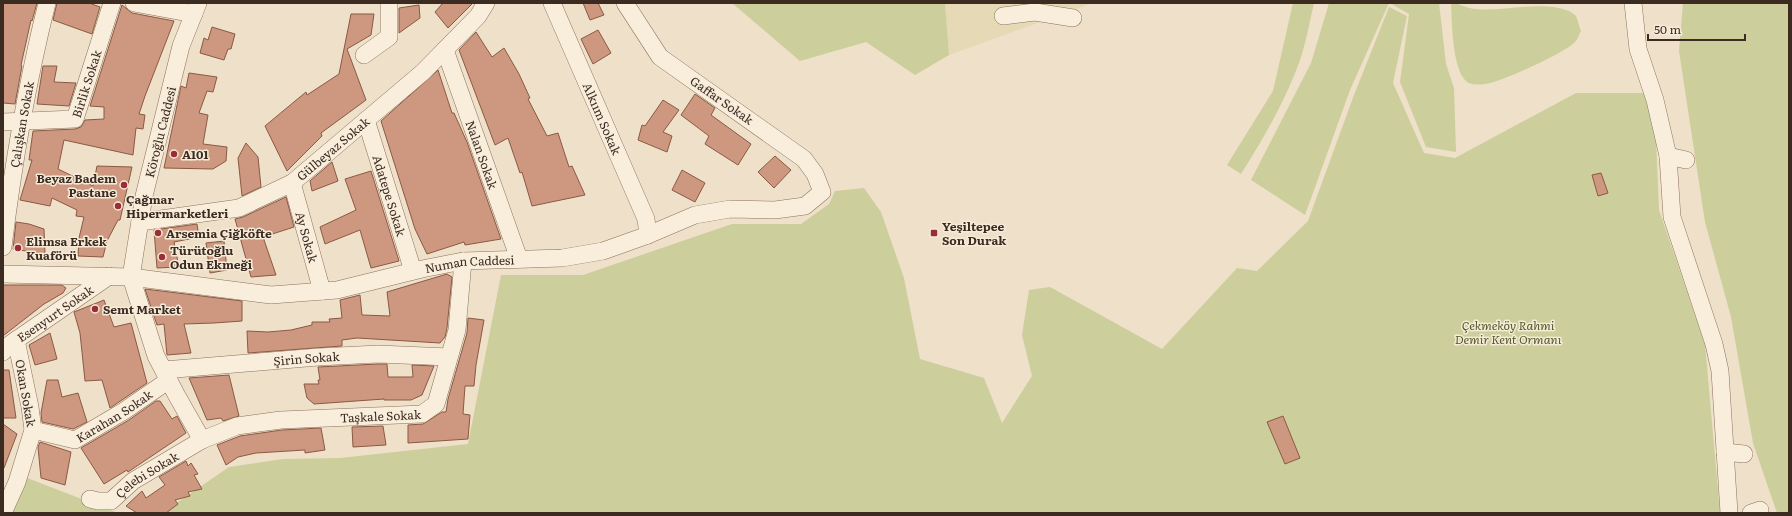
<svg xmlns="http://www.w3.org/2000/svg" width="1792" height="516" font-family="Literata,serif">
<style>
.farmland{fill:#e5d9b6}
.green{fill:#ccce9c}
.building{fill:#cd987f;stroke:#8b5943}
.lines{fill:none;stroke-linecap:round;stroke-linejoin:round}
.minor-casing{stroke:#8c725d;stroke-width:18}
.minor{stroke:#f9eedc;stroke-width:17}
.poi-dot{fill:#9b2d37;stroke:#f6ebd8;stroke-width:1.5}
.labels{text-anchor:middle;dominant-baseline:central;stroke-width:3;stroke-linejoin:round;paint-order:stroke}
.street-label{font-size:12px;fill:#3c2b21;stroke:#f6ebd8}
.poi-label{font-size:12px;font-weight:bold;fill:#3c2b21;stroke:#f6ebd8;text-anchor:start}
.park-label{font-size:12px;font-style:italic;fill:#515927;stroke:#f6ebd8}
</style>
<rect width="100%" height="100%" fill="#efe0c9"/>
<polygon class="farmland" points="945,3 1093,3 949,55"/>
<g class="green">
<polygon points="732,3 945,3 949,55 915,75 866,42 800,61"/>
<path d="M1293 3H1314C1310 20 1307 37 1302 54 1289 94 1264 138 1241 174L1227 165 1273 91Z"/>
<polygon points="1329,3 1389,3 1350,90 1305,215 1251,180 1311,63"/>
<polygon points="1390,3 1439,3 1446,64 1454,88 1456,152 1426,147 1400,82 1409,14"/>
<path d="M1451 3C1459 3 1466 8 1475 9 1505 12 1541 0 1569 11 1571 12 1574 14 1576 16 1578 20 1579 27 1581 31 1579 34 1578 39 1575 42 1565 53 1501 82 1485 84 1479 85 1471 85 1467 82 1452 70 1452 22 1451 3Z"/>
<polygon points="1683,3 1789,3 1789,513 1777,513 1753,443 1731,317 1705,222 1679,51"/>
<polygon points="1389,7 1407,16 1393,83 1424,153 1455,158 1576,93 1645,93 1656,140 1659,210 1705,344 1720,513 162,513 229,467 283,459 340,458 468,444 501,275 583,275 732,224 801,224 829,204 835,191 864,188 881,212 904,278 920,359 984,378 1002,423 1032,376 1022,335 1029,290 1050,287 1162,349 1237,268 1257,271 1308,221 1354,95"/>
<polygon points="22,476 118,513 10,513"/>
</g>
<g class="building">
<polygon points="3,3 37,3 32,21 31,20 21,65 22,66 15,104 3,103"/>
<polygon points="57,3 89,3 100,7 92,34 53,20"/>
<polygon points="443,3 473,3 448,28 435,12"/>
<polygon points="583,3 598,3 604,15 590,20"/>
<polygon points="122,5 132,13 174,21 145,96 139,114 145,115 143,129 136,128 133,155 64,140 58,169 93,186 97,166 132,167 120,220 118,220 107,241 103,257 78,256 79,238 84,217 76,216 77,210 52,198 50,206 20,200 32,160 29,160 33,131 75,129 81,127 85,120 104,119 104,107 90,106"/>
<polygon points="419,5 420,18 399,33 399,8"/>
<polygon points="351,14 374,14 371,35 347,49 366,100 321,133 322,136 287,171 265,126 306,92 307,95 339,74"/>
<polygon points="212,27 235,34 231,49 228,49 224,60 200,53 204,38 208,40"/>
<polygon points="598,30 611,53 593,64 581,39"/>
<polygon points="476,32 492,57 504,48 519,74 530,98 528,99 547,136 558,133 569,167 572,166 585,195 532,206 522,172 520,173 508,138 495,145 459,50"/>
<polygon points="43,66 57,66 54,82 76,83 69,106 37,104"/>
<polygon points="438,70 452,113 454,113 467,142 501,239 465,245 464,242 427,254 415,229 381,121"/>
<polygon points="189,73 217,77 213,92 207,91 199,113 208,115 203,144 227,147 226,161 213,169 164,168 181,86 186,88"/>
<polygon points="695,94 715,108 711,115 751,144 738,165 705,144 709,136 681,115"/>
<polygon points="663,100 679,110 663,132 672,136 667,152 638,140 642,125 645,126"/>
<polygon points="246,143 258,157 261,187 242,196 238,158"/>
<polygon points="775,156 791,170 774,188 758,172"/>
<polygon points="332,162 338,181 312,191 310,181"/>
<polygon points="682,170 705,183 695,202 672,190"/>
<polygon points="371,171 399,261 371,268 360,230 325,244 320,227 356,210 345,179"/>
<polygon points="1601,173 1608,193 1598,196 1592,175"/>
<polygon points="286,197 294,227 263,237 276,275 251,277 235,219 243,217"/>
<polygon points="16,222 29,224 44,229 45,254 13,249"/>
<polygon points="197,224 199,237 174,242 179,267 157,268 154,230"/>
<polygon points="224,241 227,270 210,273 206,243"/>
<polygon points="447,274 452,277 447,328 445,337 440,343 357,338 342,340 342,346 248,353 247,331 268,332 291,330 312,325 312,322 330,322 329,319 342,318 340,300 360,295 362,315 390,316 387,292"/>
<polygon points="3,285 62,285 66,288 63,293 44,304 3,336"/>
<polygon points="145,289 242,301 242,321 214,323 184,324 191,353 167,355 164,324 157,325"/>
<polygon points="104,300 114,327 131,323 147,383 110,408 102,380 85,381 80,333 74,312"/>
<polygon points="468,318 484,320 476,365 474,386 465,386 463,414 470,415 468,439 408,443 408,425 423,424 442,412 446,412 448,399 467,333"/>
<polygon points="50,333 57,359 35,365 29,345"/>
<polygon points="378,364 387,364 388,377 413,377 412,365 434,366 422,395 411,400 384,400 384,399 314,404 307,398 304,384 319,384 318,380 320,380 318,367"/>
<polygon points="3,370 9,370 16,418 3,418"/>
<polygon points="229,375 239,416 223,421 221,418 207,420 189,378"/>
<polygon points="47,380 58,380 62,397 78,393 87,422 73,429 42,422 41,413"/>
<polygon points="156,401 160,401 172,419 177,416 186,433 128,472 127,470 104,484 81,448 129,420"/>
<polygon points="1283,416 1300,458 1285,464 1267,422"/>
<polygon points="3,424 17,434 4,468 3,468"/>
<polygon points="383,426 386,445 353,447 352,427"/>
<polygon points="321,428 325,450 305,453 305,450 256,453 238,457 226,465 217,445 240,436 282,430"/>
<polygon points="40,442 71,452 65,485 41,478 38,447"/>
<polygon points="186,461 188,466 191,463 198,474 194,475 202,489 188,492 190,496 175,500 178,504 166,513 137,513 126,506 142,491 146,498 165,485 159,477"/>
</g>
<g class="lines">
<g class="minor-casing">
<g id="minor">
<polyline points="134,3 194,14"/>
<polyline points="198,3 181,46 144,196 131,277 156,356 177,396 202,440"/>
<path id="s1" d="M552 3 646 219 648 235"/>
<polyline points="1633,3 1638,49 1655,100 1668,156 1672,217 1714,344 1720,371 1729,513"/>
<polyline points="1003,16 1035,12 1073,18"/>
<path id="s2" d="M445 50 519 259"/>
<polyline points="364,55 389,37 389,3"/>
<path id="s3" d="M366 120 413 271"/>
<path id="s4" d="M3 122 75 119 112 3"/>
<polyline points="1668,156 1686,160"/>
<path id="s5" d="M292 183 322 291"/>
<path id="s6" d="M140 222 239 208 292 183 423 72 478 16 486 3"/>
<path id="s7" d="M3 247C13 165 27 83 47 3"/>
<path id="s8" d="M3 274 131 277 271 295 337 290 422 269 463 261 562 258 603 251 648 235 695 215 730 209 775 210 805 206 822 192 815 174 804 159 660 57 625 3"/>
<path id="s9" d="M3 352 9 345 109 276"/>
<path id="s10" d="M164 370 318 357 378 354 449 357"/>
<path id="s11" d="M33 430 75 440 124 411 169 380"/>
<polyline points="1725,452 1744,454"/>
<path id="s12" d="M90 499 98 501H111L133 481 202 440 237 426 281 420 422 414 436 404 457 330 463 261"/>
<polyline points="3,513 17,482 33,430 30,407 16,340"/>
<polyline points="1751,513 1760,510"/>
</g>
</g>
<use href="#minor" class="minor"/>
</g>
<g class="poi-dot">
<circle cx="174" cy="154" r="4"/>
<circle cx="124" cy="185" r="4"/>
<circle cx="118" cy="206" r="4"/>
<circle cx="158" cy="233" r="4"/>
<rect x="930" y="229" width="8" height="8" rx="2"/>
<circle cx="18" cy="248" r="4"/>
<circle cx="162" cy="257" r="4"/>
<circle cx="95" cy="309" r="4"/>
</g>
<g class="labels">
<g class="street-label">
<text stroke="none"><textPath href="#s4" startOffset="109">Birlik Sokak</textPath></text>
<text transform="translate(722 100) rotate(35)">Gaffar Sokak</text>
<text stroke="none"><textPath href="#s1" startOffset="126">Alkıım Sokak</textPath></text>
<text stroke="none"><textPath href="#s7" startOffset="124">Çalışkan Sokak</textPath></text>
<text transform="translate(160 132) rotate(-76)">Köroğlu Caddesi</text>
<text stroke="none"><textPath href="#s6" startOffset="212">Gülbeyaz Sokak</textPath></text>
<text stroke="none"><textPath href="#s2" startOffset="111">Nalan Sokak</textPath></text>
<text stroke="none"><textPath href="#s3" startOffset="79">Adatepe Sokak</textPath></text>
<text stroke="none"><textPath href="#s5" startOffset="56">Ay Sokak</textPath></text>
<text stroke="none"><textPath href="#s8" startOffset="471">Numan Caddesi</textPath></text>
<text stroke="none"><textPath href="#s9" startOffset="65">Esenyurt Sokak</textPath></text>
<text stroke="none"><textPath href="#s10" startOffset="143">Şirin Sokak</textPath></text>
<text transform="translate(26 393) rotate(80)">Okan Sokak</text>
<text stroke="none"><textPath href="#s11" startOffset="89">Karahan Sokak</textPath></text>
<text stroke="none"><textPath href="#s12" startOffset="313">Taşkale Sokak</textPath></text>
<text stroke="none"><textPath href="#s12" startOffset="66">Çelebi Sokak</textPath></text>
</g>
<g class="poi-label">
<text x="182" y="154">A101</text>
<text x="116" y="178" text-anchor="end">Beyaz Badem<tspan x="116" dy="14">Pastane</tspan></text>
<text x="126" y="199">Çağmar<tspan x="126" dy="14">Hipermarketleri</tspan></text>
<text x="942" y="226">Yeşiltepee<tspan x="942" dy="14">Son Durak</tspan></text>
<text x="166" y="233">Arsemia Çiğköfte</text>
<text x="26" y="241">Elimsa Erkek<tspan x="26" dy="14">Kuaförü</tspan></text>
<text x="170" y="250">Türütoğlu<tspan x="170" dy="14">Odun Ekmeği</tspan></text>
<text x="103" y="309">Semt Market</text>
</g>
<g class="park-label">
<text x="1508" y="325">Çekmeköy Rahmi<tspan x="1508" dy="14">Demir Kent Ormanı</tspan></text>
</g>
</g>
<rect width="1792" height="516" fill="none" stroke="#3c2b21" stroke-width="8"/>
<path d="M1648 34v6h97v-6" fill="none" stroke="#3c2b21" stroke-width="2"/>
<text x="1654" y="34" font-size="12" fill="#3c2b21" stroke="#f6ebd8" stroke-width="3" paint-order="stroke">50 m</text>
</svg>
